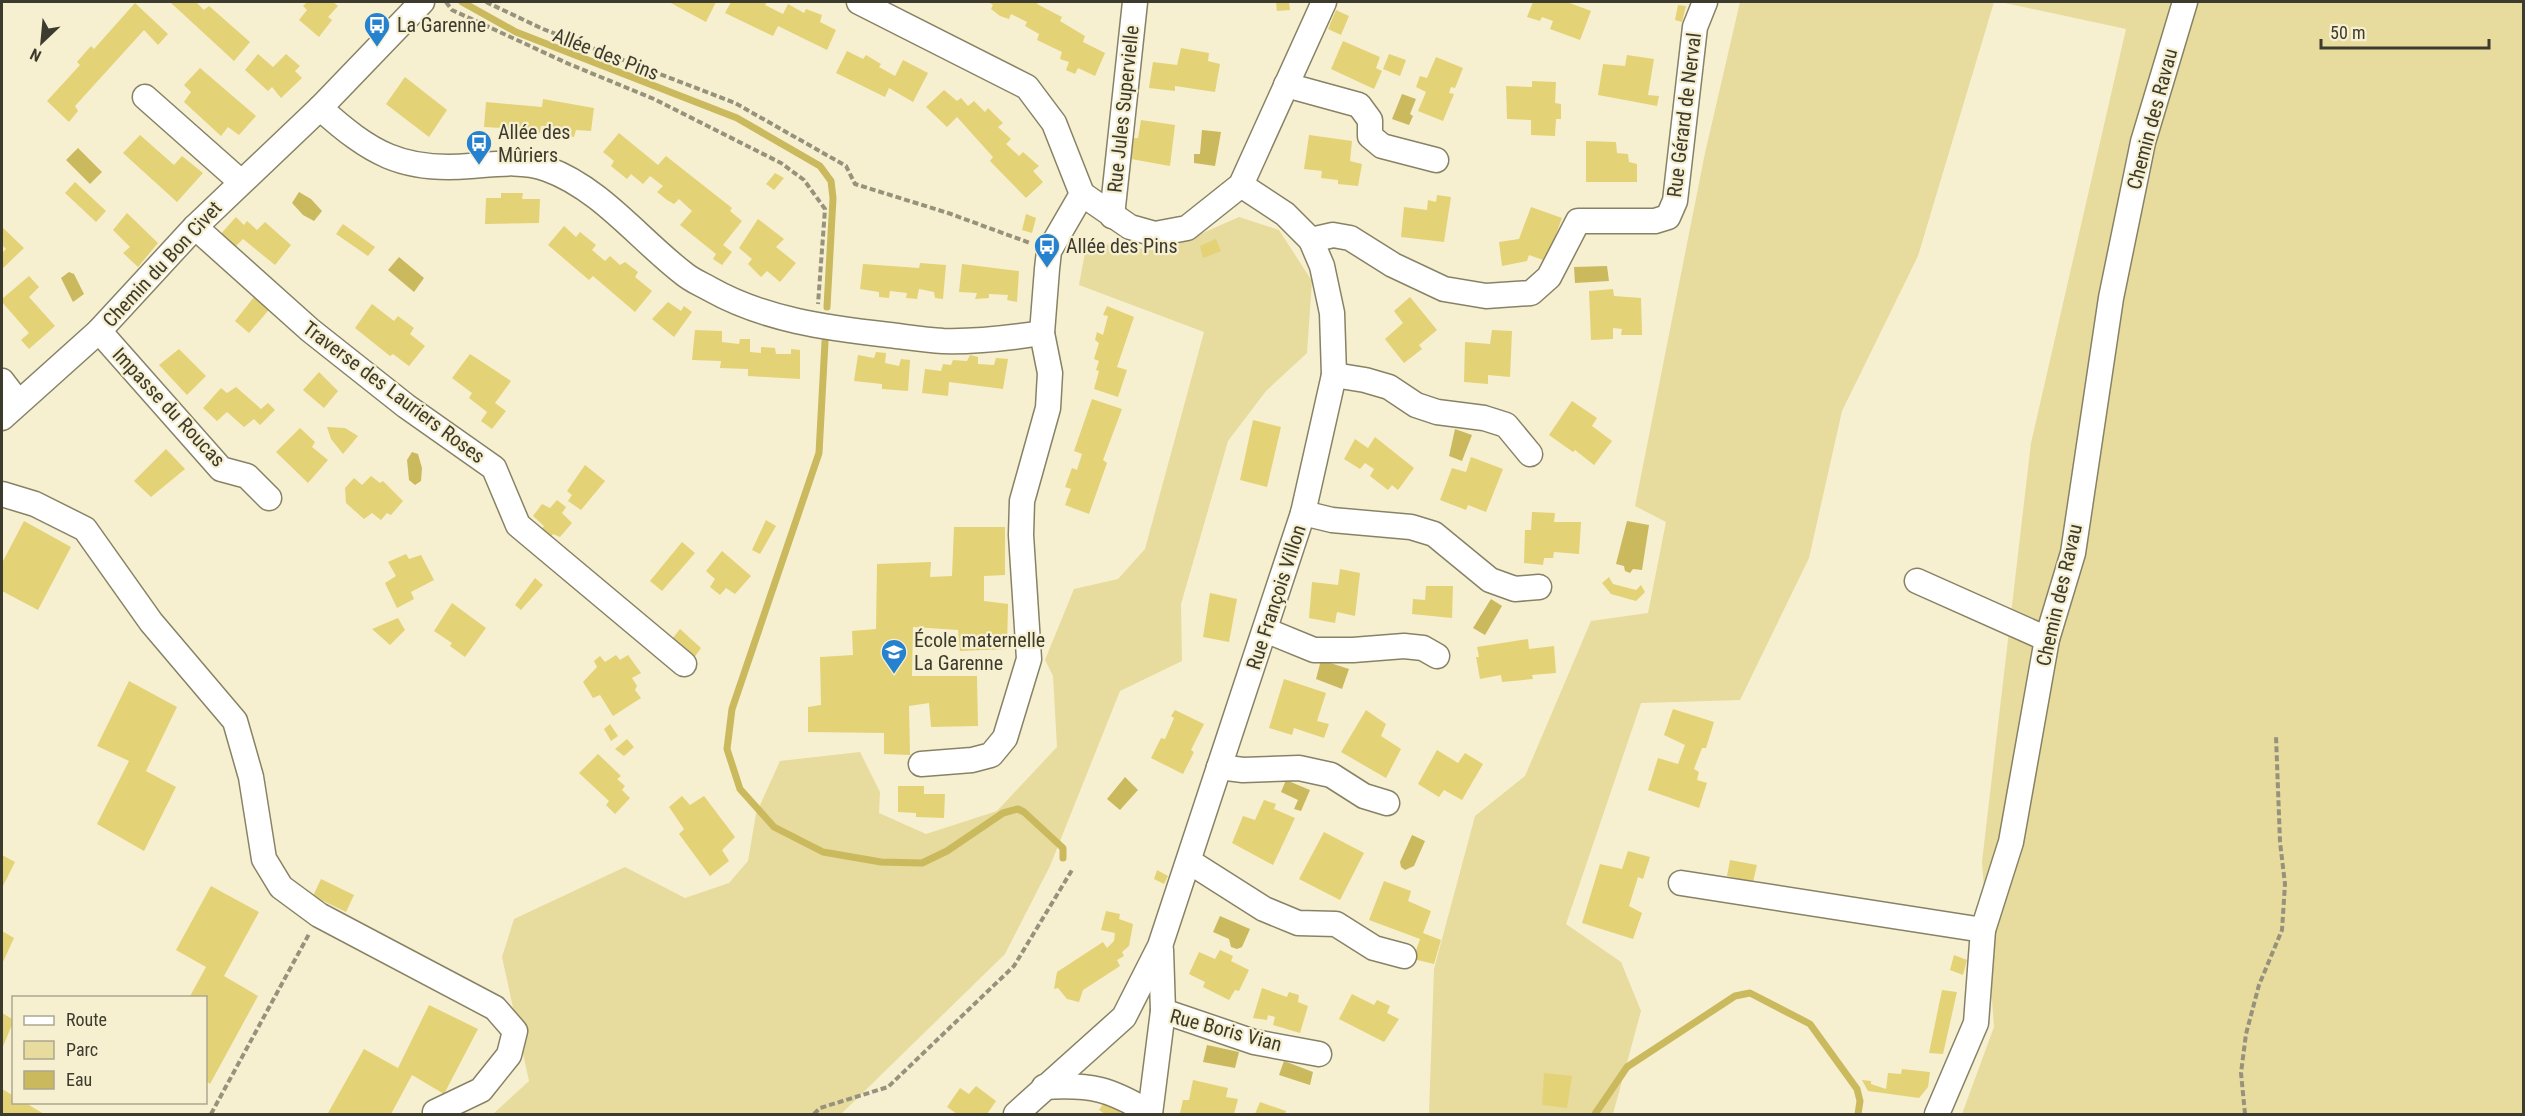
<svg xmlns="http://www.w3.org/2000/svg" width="2525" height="1116" font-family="'Roboto Condensed',sans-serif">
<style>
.green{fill:#e7db9d}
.water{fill:#cab95d}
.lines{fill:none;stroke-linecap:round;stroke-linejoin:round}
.stream{stroke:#cab95d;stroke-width:7}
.building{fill:#e4d276}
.minor-casing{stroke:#888265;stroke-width:27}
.path{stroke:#96927c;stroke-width:4;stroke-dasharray:6 3;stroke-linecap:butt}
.minor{stroke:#fff;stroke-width:24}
.labels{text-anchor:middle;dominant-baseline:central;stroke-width:4.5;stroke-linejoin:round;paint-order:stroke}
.poi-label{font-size:20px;fill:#3d3a2e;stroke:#f6f0d0;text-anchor:start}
.street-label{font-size:20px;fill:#3d3a2e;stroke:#f6f0d0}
</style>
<rect width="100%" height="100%" fill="#f6f0d0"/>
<g class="green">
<polygon points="1740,2 1994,2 1918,256 1842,411 1809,558 1740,700 1641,703 1566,924 1621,962 1641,1011 1613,1114 1429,1114 1434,969 1475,816 1525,776 1591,621 1648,613 1666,522 1635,506 1705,153"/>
<polygon points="2000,2 2523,2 2523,1114 1962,1114 1994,1027 1982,862 2031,443 2126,29"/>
<polygon points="1239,217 1279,230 1312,281 1307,353 1266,391 1228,441 1181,604 1182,661 1120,691 1050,866 1005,954 841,1114 493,1114 529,1081 502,957 514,919 625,867 685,898 729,883 748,861 756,814 780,761 860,752 880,792 879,813 926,834 997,811 1057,747 1053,676 1045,660 1074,589 1118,579 1145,549 1204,332 1079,285 1087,242 1162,251"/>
</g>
<g class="water">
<polygon points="1402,94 1416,99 1410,114 1413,116 1409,125 1392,119"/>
<polygon points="1202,130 1221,132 1215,166 1194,163 1194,154 1200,154"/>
<polygon points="78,148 102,172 90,184 66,160"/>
<polygon points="299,192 311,199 322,211 314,221 303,215 292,203"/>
<polygon points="399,257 424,278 414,292 388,270"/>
<polygon points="1607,266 1609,281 1575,283 1574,267"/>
<polygon points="69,272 74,274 84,294 73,302 61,278"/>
<polygon points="1455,429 1472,435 1462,461 1449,456"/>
<polygon points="412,452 418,454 422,468 421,481 415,485 409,480 407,460"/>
<polygon points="1627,521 1649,525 1642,570 1633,569 1630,573 1625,571 1624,566 1616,564"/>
<polygon points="1491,599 1502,606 1485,635 1473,628"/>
<polygon points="1321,660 1349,669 1342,689 1316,679"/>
<polygon points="1125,777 1138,790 1120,810 1107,799"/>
<polygon points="1286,780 1310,790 1301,811 1294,809 1298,800 1281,792"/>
<polygon points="1412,835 1425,841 1414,866 1405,870 1401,867 1400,862"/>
<polygon points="1220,916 1250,929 1242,947 1237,949 1231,947 1229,939 1213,932"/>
<polygon points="1207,1045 1239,1052 1235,1068 1203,1062"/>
<polygon points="1284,1061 1313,1072 1310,1085 1279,1075"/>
</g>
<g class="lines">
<g class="stream">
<polyline points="462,2 516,32 737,118 820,166 831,181 833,198 827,307"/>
<polyline points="825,342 819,453 732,709 727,749 740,789 774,827 823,852 881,862 922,863 947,851 1003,813 1018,809 1024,812 1063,848 1063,858"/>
<polyline points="1595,1114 1627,1067 1735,996 1750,993 1810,1024 1857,1089 1860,1101 1858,1114"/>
</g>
</g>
<g class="building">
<polygon points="170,2 196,2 204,10 209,6 250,42 234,61"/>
<polygon points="307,2 333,2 338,6 328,17 332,20 319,37 299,20 307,10 303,6"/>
<polygon points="669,2 716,2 706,22"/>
<polygon points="731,2 767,2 765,5 783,14 788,4 804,13 806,9 822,15 820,22 836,30 827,50 778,26 773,36 725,13"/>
<polygon points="988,2 1038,2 1037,4 1062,17 1060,21 1085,36 1083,42 1105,53 1095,76 1078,68 1075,74 1066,70 1069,62 1060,59 1062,52 1037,40 1039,34 1025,26 1027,22 1011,14 1009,19 1000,16 991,9 993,5"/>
<polygon points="1276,2 1289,2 1290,10 1277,11"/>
<polygon points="1533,2 1567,2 1591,11 1580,40 1550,29 1553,21 1542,17 1540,21 1527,17"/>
<polygon points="135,3 168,34 158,45 144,30 75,106 78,111 69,122 47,101 80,65 77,62 91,46 94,49"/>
<polygon points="1678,5 1686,6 1682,22 1675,20"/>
<polygon points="1336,10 1349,16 1341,35 1328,29"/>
<polygon points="1343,41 1380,57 1376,68 1382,71 1374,89 1331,69"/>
<polygon points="1181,48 1209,53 1208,61 1220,64 1215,92 1175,86 1175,91 1149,88 1153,62 1177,65"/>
<polygon points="847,51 863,59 866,55 881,64 879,67 895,76 903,60 928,73 913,102 889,88 885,97 836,73"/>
<polygon points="258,54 273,67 286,54 300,66 295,71 302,78 281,98 272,87 268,91 245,70"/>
<polygon points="1389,54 1406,60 1400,76 1383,69"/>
<polygon points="1627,55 1654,59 1648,95 1659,96 1657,106 1598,95 1603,64 1625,66"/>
<polygon points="1436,57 1463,68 1455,88 1451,87 1449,93 1454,94 1443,121 1418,111 1426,92 1416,87 1420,76 1427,78"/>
<polygon points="200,68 256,116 239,135 228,127 221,136 184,102 191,92 184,85"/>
<polygon points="405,77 447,110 429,137 386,104"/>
<polygon points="1532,81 1556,82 1555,103 1561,104 1561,119 1556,119 1555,136 1531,135 1531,120 1507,119 1506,86 1532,87"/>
<polygon points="944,90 957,101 961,98 968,106 974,101 985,112 988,108 1003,123 998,127 1011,139 1006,144 1019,156 1023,152 1039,166 1033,171 1043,182 1026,198 990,161 993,157 957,117 947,127 926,107"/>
<polygon points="543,99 594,108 591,131 576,130 574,137 556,134 556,127 541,126 540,133 522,131 521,136 512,136 501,135 501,128 484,127 486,102 542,107"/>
<polygon points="1141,120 1175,125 1170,166 1131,159 1134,138 1138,138"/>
<polygon points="619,133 658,165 666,156 732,208 730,211 742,221 723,245 732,252 722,265 713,259 716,254 680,225 692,211 679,199 674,204 667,200 657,192 663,186 650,176 643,184 631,174 627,179 611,166 614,161 603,152"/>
<polygon points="140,135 174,165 182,156 203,173 177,202 123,153"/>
<polygon points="1309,135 1352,141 1350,161 1362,164 1358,186 1338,184 1338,180 1321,178 1322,171 1304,169"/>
<polygon points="1586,141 1616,142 1617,153 1628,154 1629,162 1637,164 1637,182 1586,182"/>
<polygon points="775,173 784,178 774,190 766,184"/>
<polygon points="75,182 106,211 96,222 65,193"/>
<polygon points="501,193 523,193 522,199 540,199 539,223 485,224 486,198 501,198"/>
<polygon points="1437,195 1451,197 1444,242 1401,237 1404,207 1427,210 1428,200 1436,202"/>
<polygon points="1531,207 1562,218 1546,261 1529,255 1527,261 1502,266 1499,242 1519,239"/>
<polygon points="127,213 158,243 138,267 123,253 130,247 113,230"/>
<polygon points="1026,214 1036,218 1032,233 1022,230"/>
<polygon points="236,217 244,225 247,221 257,230 265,222 291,245 275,265 243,239 231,251 218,237"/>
<polygon points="758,219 784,239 776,247 796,263 780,282 767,271 761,277 748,264 752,259 739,248"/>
<polygon points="343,224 375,247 368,256 336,234"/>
<polygon points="564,226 576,237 580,232 596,245 592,250 605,261 610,256 620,265 625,262 638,272 635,277 652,291 635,312 593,276 589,280 548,245"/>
<polygon points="2,227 24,248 2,269 2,253 6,249 2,245"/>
<polygon points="1216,239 1221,251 1203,258 1200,246"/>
<polygon points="920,263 946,265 943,299 935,298 934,292 919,289 917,299 906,298 907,293 890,291 889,298 879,297 879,292 860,289 863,264 919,268"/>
<polygon points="962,264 1019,271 1017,302 1007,300 1008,295 989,294 989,298 975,299 977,293 959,292"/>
<polygon points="29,276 39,287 29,297 55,326 29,349 21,340 29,333 2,302 2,299"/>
<polygon points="1613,289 1614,296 1641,298 1642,335 1621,335 1622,329 1613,328 1613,339 1591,340 1589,291"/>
<polygon points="258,292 273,305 249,333 235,321"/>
<polygon points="1410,297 1437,330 1419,345 1422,349 1404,363 1385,339 1403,323 1394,311"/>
<polygon points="668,302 681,311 684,306 692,312 674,337 652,319"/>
<polygon points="372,304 394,321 398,316 414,328 410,334 425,346 409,366 393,354 390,356 355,328"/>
<polygon points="1107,306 1134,317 1117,367 1127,370 1118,397 1094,389 1099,371 1096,370 1099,361 1094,359 1099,343 1095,340 1097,332 1103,335 1108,316 1103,315"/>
<polygon points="695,330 722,331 722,342 739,344 740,339 750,339 750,352 761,353 761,347 775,348 776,354 791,354 791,349 800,350 800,379 748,376 748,369 720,368 721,361 692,360"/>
<polygon points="1492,330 1512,331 1510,377 1488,375 1488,384 1464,382 1465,342 1490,344"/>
<polygon points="179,349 206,376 187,395 159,365"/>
<polygon points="876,352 886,353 885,363 899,366 901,359 910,360 908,391 882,389 882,384 854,381 858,355 874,358"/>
<polygon points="470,354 511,381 495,403 506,411 492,429 481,421 487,412 469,398 472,393 452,378"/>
<polygon points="970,355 978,357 978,364 994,365 996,358 1008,359 1003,389 949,382 948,396 922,393 925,369 941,371 943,364 951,365 953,360 967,361"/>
<polygon points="319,372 338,391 324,408 303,390"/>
<polygon points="236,387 261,409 268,403 275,410 260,425 254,419 244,427 227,412 217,421 203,408 221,388 227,393"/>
<polygon points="1092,399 1122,409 1103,460 1107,463 1089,514 1065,505 1071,489 1065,487 1072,468 1077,470 1082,454 1074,451"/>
<polygon points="1572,401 1597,418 1592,426 1612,441 1594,465 1575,450 1573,452 1549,435"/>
<polygon points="1253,420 1281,427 1267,487 1240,480"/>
<polygon points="327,427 345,428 358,436 343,454 331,439"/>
<polygon points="300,428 315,442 312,447 328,460 308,483 276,452"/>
<polygon points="1375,437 1414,468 1398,490 1392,485 1388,490 1370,476 1374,469 1365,463 1360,469 1344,459 1355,439 1368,448"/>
<polygon points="166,449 185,469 151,497 134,481"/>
<polygon points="1471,457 1503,469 1486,512 1468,505 1466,510 1440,500 1452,468 1466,472"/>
<polygon points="585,465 605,481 581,510 568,501 572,495 567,491"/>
<polygon points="371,476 380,483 383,481 403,501 391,515 387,513 381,520 372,513 364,519 346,503 345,488 354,478 362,485"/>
<polygon points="557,500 566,507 562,513 572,523 560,537 553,534 550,538 541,530 544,526 533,516 542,504 550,508"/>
<polygon points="1532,512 1555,513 1554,522 1581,522 1579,554 1554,552 1553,558 1544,558 1543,565 1524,563 1525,530 1531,530"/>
<polygon points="766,520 776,526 760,554 752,550"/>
<polygon points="24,521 71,547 38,610 2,591 2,563"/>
<polygon points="954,527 1005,527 1005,575 984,576 984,601 1008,604 1007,649 960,651 958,630 913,627 912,676 977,676 978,726 931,727 929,703 909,706 910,755 884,754 884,733 808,732 808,707 821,705 820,657 853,655 852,631 876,629 877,564 931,562 930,577 952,576"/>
<polygon points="682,542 695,553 662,591 650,581"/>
<polygon points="722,551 751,576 735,594 726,588 720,595 710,587 715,579 706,571"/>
<polygon points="406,554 409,559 421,555 434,580 411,592 414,599 397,608 385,583 396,576 388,562"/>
<polygon points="1340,569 1360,573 1355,616 1337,612 1335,623 1309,618 1312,582 1338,585"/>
<polygon points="1609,577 1613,584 1636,590 1641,585 1645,592 1636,601 1611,594 1602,583"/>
<polygon points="535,578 543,585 521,610 515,605"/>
<polygon points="1426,586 1453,586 1452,618 1412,614 1413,599 1425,600"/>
<polygon points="1210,593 1237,599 1229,642 1203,637"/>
<polygon points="452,603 486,628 465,657 450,646 452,643 434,631"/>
<polygon points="398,618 405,630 390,645 372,629"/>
<polygon points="680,629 701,648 691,662 669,643"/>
<polygon points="1528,639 1529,649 1554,646 1556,673 1532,675 1533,679 1502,682 1501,675 1480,679 1476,657 1479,657 1477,647"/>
<polygon points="616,655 620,660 628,655 641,673 632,678 637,686 635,690 641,698 613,716 600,695 593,698 583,682 597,667 594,661 600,656 605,662"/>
<polygon points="1284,679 1326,693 1317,721 1329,724 1324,738 1294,728 1292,735 1269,728"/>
<polygon points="129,681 177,707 146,771 176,787 144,851 97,824 129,761 97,746"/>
<polygon points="1673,709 1714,722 1706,748 1702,748 1694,769 1699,772 1697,780 1707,783 1699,808 1648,790 1658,758 1678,764 1685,745 1664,735"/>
<polygon points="1175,710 1204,724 1191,750 1194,752 1183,774 1151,758 1161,738 1165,739 1174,718 1171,716"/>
<polygon points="1366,710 1386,724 1381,736 1401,749 1386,778 1341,752"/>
<polygon points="610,724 618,736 611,741 604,729"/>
<polygon points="627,739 634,747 624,756 615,749"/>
<polygon points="1437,750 1458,763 1465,753 1483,764 1462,800 1444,790 1439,797 1418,784"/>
<polygon points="598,754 621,776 617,779 625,786 622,790 630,798 615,814 606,805 609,801 579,773"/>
<polygon points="898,786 924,786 924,794 945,794 944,818 916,817 916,813 898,812"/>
<polygon points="682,796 690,805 704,796 735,837 722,850 729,861 710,876 679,834 684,829 669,807"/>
<polygon points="1264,800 1276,804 1274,809 1295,818 1273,865 1232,843 1243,816 1255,820"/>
<polygon points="1324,832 1364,853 1340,900 1299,879"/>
<polygon points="1628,851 1650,857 1643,879 1638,877 1629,906 1642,913 1633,939 1582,923 1600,864 1622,869"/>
<polygon points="2,855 15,862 2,888"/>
<polygon points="1730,860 1757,865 1753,882 1727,876"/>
<polygon points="1157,870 1168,876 1164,884 1154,879"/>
<polygon points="321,879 354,895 346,912 313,896"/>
<polygon points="1384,881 1411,891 1408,901 1431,911 1423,933 1441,940 1434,964 1413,959 1420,939 1369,920"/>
<polygon points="211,886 259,912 224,976 258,996 210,1084 206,1081 206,998 189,998 206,967 176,950"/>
<polygon points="1106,911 1120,914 1119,919 1133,924 1129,946 1122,952 1124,956 1117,960 1120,966 1083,990 1079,1002 1067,999 1058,988 1054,989 1057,972 1103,942 1107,948 1114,941 1115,933 1101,930"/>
<polygon points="2,931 14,938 2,964"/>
<polygon points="1220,950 1233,956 1231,961 1249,970 1239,991 1235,990 1229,1000 1203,987 1205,982 1189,974 1199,952 1215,959"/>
<polygon points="1954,955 1967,960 1963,975 1950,970"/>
<polygon points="1262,988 1287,997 1289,992 1299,995 1298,1002 1308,1006 1300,1033 1273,1025 1275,1017 1268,1015 1267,1020 1253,1018"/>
<polygon points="1942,990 1957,992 1943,1054 1929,1053"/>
<polygon points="1352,994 1374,1005 1377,1000 1390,1006 1387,1013 1399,1019 1384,1042 1339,1019"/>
<polygon points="429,1005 478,1029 444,1094 412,1075 391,1114 328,1113 364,1049 398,1068"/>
<polygon points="2,1013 14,1020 2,1049"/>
<polygon points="1902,1069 1930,1072 1928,1087 1919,1098 1868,1091 1862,1080 1871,1081 1871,1084 1886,1089 1888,1073 1901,1074"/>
<polygon points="1544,1073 1572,1076 1567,1108 1542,1105"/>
<polygon points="1193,1080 1228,1088 1226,1097 1238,1099 1234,1114 1180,1113 1183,1100 1189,1100"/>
<polygon points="976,1086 996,1101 987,1114 957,1114 947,1107 960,1088 969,1094"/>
<polygon points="2,1089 14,1096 14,1102 24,1102 44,1114 2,1114"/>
<polygon points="1105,1101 1113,1105 1122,1114 1105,1114 1099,1110"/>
<polygon points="1260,1102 1286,1111 1285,1114 1255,1114"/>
</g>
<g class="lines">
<g class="minor-casing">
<g id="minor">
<polyline points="859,2 1027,87 1054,123 1082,194"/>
<polyline points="1286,85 1359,105 1370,120 1370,136 1382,146 1436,160"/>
<polyline points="145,97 241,182"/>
<path d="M320 108C370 153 402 172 470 166 495 164 523 160 547 169 600 188 639 239 683 273 691 280 701 284 710 289 765 320 827 328 889 335 906 337 925 340 943 341 976 342 1009 338 1042 333"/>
<polyline points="1082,194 1130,227 1155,234 1187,228 1241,185 1324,2"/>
<polyline points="1112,216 1135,2"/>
<polyline points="195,227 310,330 406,406 494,468 518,525 684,664"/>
<polyline points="1311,240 1333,235 1350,238 1393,265 1444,289 1486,296 1531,293 1549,277 1578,221 1655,221 1668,217 1675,201 1695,27 1705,2"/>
<polyline points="99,331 221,469 247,476 269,498"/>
<polyline points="1334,375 1365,380 1389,387 1416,405 1437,412 1484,418 1506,425 1530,454"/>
<polyline points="2,381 18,402"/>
<polyline points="2,418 99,331 195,227 320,108 422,2"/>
<polyline points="2,494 35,504 85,529 151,622 235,721 251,777 264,859 281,887 319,915 495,1008 515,1031 509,1055 481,1090 435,1112"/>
<polyline points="1303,513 1332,520 1411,527 1434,534 1490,580 1515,589 1539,587"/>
<polyline points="1917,581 2047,639"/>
<polyline points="1265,630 1314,650 1353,650 1404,646 1423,648 1437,656"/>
<polyline points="921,764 972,760 991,755 1005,738 1029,659 1021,535 1022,501 1048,408 1050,373 1042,333 1047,269 1049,251 1082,194"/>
<polyline points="1219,767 1243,770 1299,768 1331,775 1364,796 1387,803"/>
<polyline points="1190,862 1264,909 1298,923 1336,924 1374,948 1404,956"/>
<polyline points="1681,883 1983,930"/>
<polyline points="1163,1011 1254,1042 1319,1054"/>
<path d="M1044 1087C1092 1084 1110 1089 1150 1113"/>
<polyline points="1016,1114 1124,1017 1160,946 1303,513 1334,375 1332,313 1322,266 1311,240 1285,214 1241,185"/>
<polyline points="1150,1114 1163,1011 1161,950"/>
<polyline points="1937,1114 1976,1023 1983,930 2011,842 2047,639 2073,553 2111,298 2143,142 2185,2"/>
</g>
</g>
<g class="path">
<polyline points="446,2 452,10 569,64 654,99 781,163 804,180 825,209 818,304"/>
<polyline points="486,2 543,29 735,103 846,166 855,184 948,213 1030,243"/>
<polyline points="211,1114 309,934"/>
<polyline points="814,1114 820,1108 888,1087 1014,966 1072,870"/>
<polyline points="2245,1114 2241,1073 2246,1034 2259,985 2282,930 2285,884 2280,842 2276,736"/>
</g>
<use href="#minor" class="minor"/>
</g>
<defs>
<g id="bus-pin" transform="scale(1.35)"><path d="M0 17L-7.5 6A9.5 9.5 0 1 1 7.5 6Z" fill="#2682cf" stroke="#f6f0d0"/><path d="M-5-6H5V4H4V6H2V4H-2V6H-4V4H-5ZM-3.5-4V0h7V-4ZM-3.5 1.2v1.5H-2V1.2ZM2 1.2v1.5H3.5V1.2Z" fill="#fff"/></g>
<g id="school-pin" transform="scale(1.35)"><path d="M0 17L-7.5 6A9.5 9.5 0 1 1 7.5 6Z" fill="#2682cf" stroke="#f6f0d0"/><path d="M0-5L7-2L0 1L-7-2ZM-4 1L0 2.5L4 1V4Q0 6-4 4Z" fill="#fff"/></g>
</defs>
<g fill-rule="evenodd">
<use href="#bus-pin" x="377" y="25"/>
<use href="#bus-pin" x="479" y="143"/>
<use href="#bus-pin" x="1047" y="246"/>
<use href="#school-pin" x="894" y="652"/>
</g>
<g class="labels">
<g class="poi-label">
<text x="397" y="25">La Garenne</text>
<text x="498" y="132">Allée des<tspan x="498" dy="23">Mûriers</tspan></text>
<text x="1066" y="246">Allée des Pins</text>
<text x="914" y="640">École maternelle<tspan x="914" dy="23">La Garenne</tspan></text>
</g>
<g class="street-label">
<text transform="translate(606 54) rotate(21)">Allée des Pins</text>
<text transform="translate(1123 109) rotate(-84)">Rue Jules Supervielle</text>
<text transform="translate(1684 115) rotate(-83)">Rue Gérard de Nerval</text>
<text transform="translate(2152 119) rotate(-75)">Chemin des Ravau</text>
<text transform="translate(162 264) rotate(-47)">Chemin du Bon Civet</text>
<text transform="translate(394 392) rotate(37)">Traverse des Lauriers Roses</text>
<text transform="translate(169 407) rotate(47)">Impasse du Roucas</text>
<text transform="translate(2059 595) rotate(-77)">Chemin des Ravau</text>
<text transform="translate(1276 597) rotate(-72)">Rue François Villon</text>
<text transform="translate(1226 1030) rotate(15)">Rue Boris Vian</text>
</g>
</g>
<rect width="2525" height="1116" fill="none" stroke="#3d3a2e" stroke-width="6"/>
<rect x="12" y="996" width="195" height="108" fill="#f6f0d0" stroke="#aca78f" stroke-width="1.5"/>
<rect x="24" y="1016" width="30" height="9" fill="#ffffff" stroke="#aca78f" stroke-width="1.5"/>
<text x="66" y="1026" font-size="18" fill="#3d3a2e">Route</text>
<rect x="24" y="1041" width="30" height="18" fill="#e7db9d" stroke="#aca78f" stroke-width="1.5"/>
<text x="66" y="1056" font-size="18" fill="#3d3a2e">Parc</text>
<rect x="24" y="1071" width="30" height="18" fill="#cab95d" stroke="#aca78f" stroke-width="1.5"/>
<text x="66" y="1086" font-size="18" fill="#3d3a2e">Eau</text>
<g transform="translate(42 42) rotate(206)" stroke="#f6f0d0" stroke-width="4.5" paint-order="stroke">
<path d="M0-4.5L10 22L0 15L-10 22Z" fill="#3d3a2e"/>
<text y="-9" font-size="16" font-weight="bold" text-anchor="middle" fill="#3d3a2e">N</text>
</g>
<path d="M2321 39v9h168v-9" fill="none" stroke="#3d3a2e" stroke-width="3"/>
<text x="2330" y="39" font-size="18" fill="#3d3a2e" stroke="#f6f0d0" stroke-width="4.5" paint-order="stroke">50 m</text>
</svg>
